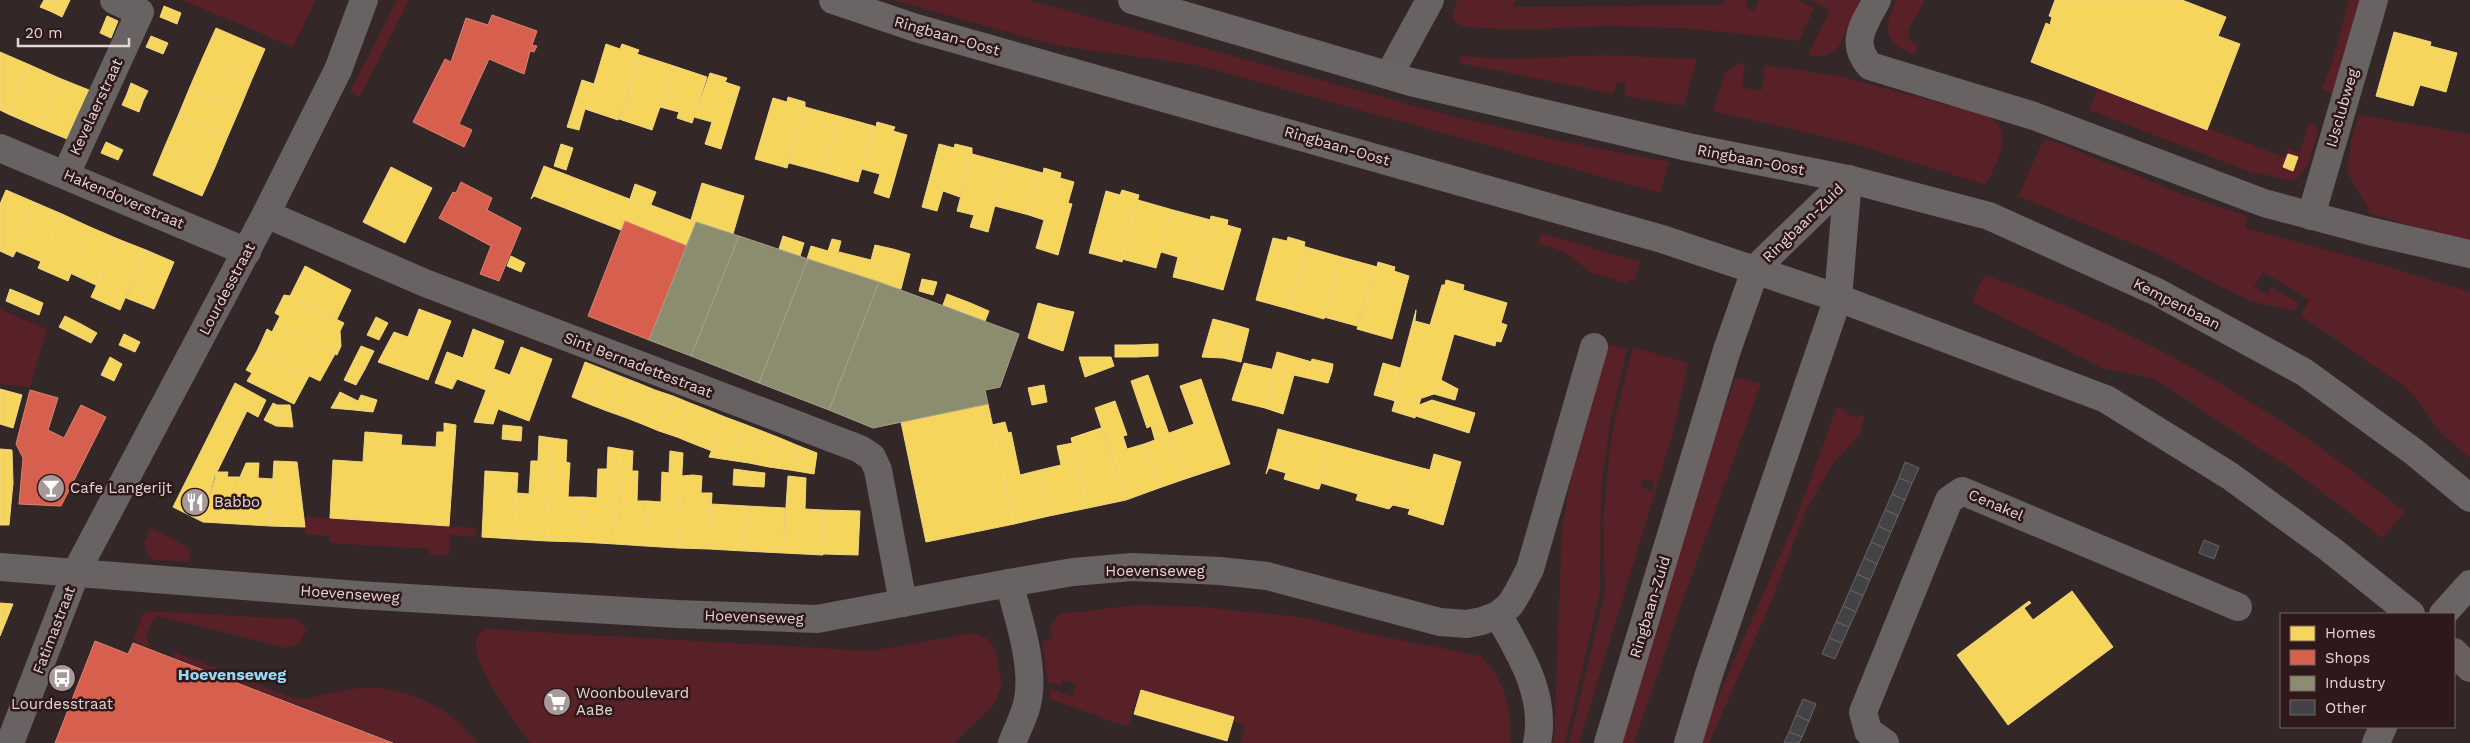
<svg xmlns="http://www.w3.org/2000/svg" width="2470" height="743" font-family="'Work Sans',sans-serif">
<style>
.green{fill:#572127;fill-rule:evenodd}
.homes{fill:#f6d55c;stroke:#f1d581}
.shops{fill:#d6604d;stroke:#da8376}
.industry{fill:#8c8c6e;stroke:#a7a28d}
.building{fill:#434244;stroke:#656567}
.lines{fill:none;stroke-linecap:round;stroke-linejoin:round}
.street{stroke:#686262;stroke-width:28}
.secondary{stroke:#6b6464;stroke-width:28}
.highway{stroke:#695f5f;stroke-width:28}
.labels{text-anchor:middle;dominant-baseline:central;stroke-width:5;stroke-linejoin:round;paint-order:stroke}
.street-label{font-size:15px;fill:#e5d6d6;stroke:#2e1819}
.poi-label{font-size:15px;fill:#e5d6d6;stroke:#2e1819;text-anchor:start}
.neighbourhood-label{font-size:16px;font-weight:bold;fill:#94daf6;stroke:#2e1819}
</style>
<rect width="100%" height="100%" fill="#332727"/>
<g class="green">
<polygon points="182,0 316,0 293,47"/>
<polygon points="397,0 409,0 360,97 350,92"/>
<polygon points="893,0 1028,0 1448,115 1556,140 1669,162 1660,193 1197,65 1054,45"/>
<path d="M1458 0H1516L1513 7 1721 5 1725 0H1748L1745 7 1754 11 1759 0H1797L1814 8 1799 41C1735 32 1670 26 1605 26 1565 27 1523 32 1483 28 1476 28 1467 28 1460 25 1447 20 1454 8 1458 0Z"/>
<path d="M1809 0H1862L1839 46C1830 57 1821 57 1808 55L1830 10Z"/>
<path d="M1897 0H1925L1908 30 1910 41 1918 45 1915 55C1883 43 1882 28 1897 0Z"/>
<polygon points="2349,0 2363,0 2333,93 2322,89 2332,63"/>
<polygon points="1606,55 1697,59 1684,106 1624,96 1626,83 1617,82 1614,94 1459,63 1461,56 1505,59"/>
<path d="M1745 63 1742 88 1762 90 1765 65 1843 77 1985 115C2018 129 1996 162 1986 185L1851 143 1713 111 1725 73 1738 64Z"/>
<path d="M2098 87 2284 157 2288 148 2299 153 2310 122 2306 118 2318 130 2309 163 2295 181 2250 172 2089 110ZM2288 154 2298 158 2293 170 2283 167Z"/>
<polygon points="2359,115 2470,134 2470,244 2369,213 2369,210 2347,172 2352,137"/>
<polygon points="2043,140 2056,142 2184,195 2247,216 2245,228 2383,265 2470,292 2470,458 2441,433 2409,390 2303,317 2301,315 2309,300 2263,272 2254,287 2267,294 2271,287 2299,303 2295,311 2249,301 2155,253 2018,196"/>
<polygon points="1541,233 1640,262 1635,281 1627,279 1626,283 1592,273 1564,252 1538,243"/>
<path d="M1984 275C2137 327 2280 410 2405 512L2382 538 2293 470 2155 379 2102 368 1972 302Z"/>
<polygon points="0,309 46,329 49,322 30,387 0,384"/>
<polygon points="1609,344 1627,349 1611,419 1601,488 1600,592 1565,743 1554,743 1562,528 1572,472"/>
<path d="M1633 347 1688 363 1674 429 1579 743H1569L1605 592 1603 523 1609 455 1615 418ZM1642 479 1654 482 1652 491 1640 487Z"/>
<polygon points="1736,377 1761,384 1680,608 1634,743 1620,743 1697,487"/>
<polygon points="1837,407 1848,410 1847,414 1859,417 1860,414 1864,416 1861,434 1834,462 1806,510 1769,607 1709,743 1698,743 1795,521"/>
<polygon points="304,517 476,528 475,537 449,535 449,555 430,555 430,549 329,543 329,536 305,534"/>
<polygon points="151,528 190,548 189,562 156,560 148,556 144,542"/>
<path d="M1137 605 1202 607 1307 618 1360 632 1481 656C1504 678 1513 712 1510 743H1241L1245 725 1138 693 1128 727 1050 699V688L1072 697 1076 684 1063 680 1061 686 1048 682 1042 641 1052 640 1050 626 1059 614Z"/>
<path d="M149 611 294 619 302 622 306 631 298 645 287 648 157 616C151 620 148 632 146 639L150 644 148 647 133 641 143 614Z"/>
<path d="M488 629 871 651 973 633 986 638 995 648 1002 686 994 704 954 743H530C517 724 462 654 479 633Z"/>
<path d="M175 652 296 699H305C321 696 337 691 353 689 382 684 421 695 445 712 457 720 468 733 479 743H396L173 657Z"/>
</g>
<g class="homes">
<polygon points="44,0 57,0 52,12 40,7"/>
<polygon points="57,0 70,0 62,17 52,12"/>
<polygon points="2055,0 2182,0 2226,17 2218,36 2240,44 2207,130 2031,62 2046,23 2050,25 2052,17 2049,16"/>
<polygon points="164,6 181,13 177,24 160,17"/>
<polygon points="107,16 118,21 111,38 100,33"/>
<polygon points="216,28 265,49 252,79 203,57"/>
<polygon points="2394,32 2431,42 2430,46 2457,53 2446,92 2420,85 2413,106 2376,96"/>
<polygon points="151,36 168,43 163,54 146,47"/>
<polygon points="606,44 620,49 622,44 639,50 637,54 640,55 618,120 585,109 579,130 567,127 582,80 594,84"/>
<polygon points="0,52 30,65 8,114 0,110"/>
<polygon points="640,55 674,66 652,130 619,119"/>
<polygon points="203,57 252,79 240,108 190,87"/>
<polygon points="30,65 59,78 38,127 8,114"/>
<polygon points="674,66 707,77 692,123 677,118 679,112 660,107"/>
<polygon points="710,73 727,78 725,82 740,87 721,149 705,144 712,122 694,117"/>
<polygon points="59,78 89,90 67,139 38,127"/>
<polygon points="131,83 148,91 143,101 127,94"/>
<polygon points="190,87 240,108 227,138 178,116"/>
<polygon points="127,94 143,101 139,112 122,105"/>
<polygon points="788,97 805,102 805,107 787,168 755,159 773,98 787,102"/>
<polygon points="805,107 838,116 823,172 789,163"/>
<polygon points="178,116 227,138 215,167 165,146"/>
<polygon points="838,116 874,126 858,182 823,172"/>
<polygon points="877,122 895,127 893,131 907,135 889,198 874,193 880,174 862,169 874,126 876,127"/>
<polygon points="106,142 123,150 118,160 101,153"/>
<polygon points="561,144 573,148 566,170 554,166"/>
<polygon points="939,144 954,148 955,144 972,148 972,154 960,197 943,191 937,211 922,207"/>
<polygon points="165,146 215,167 202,196 153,175"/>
<polygon points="972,154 1006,163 988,232 970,227 974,215 957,211"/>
<polygon points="2288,154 2298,157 2293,171 2283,167"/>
<polygon points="1006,163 1039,172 1029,215 995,206"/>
<polygon points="544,166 650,207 651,205 696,222 687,246 625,221 621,230 534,196 531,199"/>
<polygon points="391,167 432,188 405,243 363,222"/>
<polygon points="1044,168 1061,173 1060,178 1074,182 1068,203 1072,204 1058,255 1036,248 1044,220 1029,215 1039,172 1043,173"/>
<polygon points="702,183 727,191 716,228 691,220"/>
<polygon points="635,184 656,192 650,207 630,199"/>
<polygon points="6,190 34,202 14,250 16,251 13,257 0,251 0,204"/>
<polygon points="1122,190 1139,195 1122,262 1089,253 1106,191 1120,195"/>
<polygon points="727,191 744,196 733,234 716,228"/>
<polygon points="1138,200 1173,210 1156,268 1122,259"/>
<polygon points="34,202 62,214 42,262 14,250"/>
<polygon points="1173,210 1207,219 1190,281 1173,277 1178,257 1161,252"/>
<polygon points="62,214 90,227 68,281 38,268"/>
<polygon points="1211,216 1228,220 1227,225 1241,229 1223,290 1190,281 1207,219 1210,220"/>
<polygon points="90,227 118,239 98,286 70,273"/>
<polygon points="783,236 804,243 800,256 779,249"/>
<polygon points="1288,237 1305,242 1304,246 1306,247 1289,309 1256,300 1273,238 1287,241"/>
<polygon points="118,239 146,250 120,310 91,297"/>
<polygon points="832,239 841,241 834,268 807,259 811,246 828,251"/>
<polygon points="875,245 893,249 883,284 834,268 839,252 871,260"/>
<polygon points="1306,247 1341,257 1324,319 1289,309"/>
<polygon points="893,249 910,254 901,289 883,284"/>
<polygon points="146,250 174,262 154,309 126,298"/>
<polygon points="511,256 525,263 521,272 507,266"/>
<polygon points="1341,257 1374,266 1357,326 1324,317"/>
<polygon points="1378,262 1395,267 1394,271 1409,276 1392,339 1357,329 1374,266 1377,267"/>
<polygon points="305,266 351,290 337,319 290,296"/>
<polygon points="922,279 937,282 933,295 919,291"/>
<polygon points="1446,280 1464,285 1463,290 1507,303 1501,323 1507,325 1501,342 1496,341 1495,346 1454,334 1441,380 1458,389 1455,400 1434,394 1404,404 1392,400 1416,310 1415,321 1430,325 1442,285 1445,285"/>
<polygon points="10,289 27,296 22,308 6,301"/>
<polygon points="947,294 968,302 964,313 943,305"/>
<polygon points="284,295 290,296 344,323 340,331 341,346 337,355 276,324 280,316 275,313"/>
<polygon points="27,296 43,303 39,315 22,308"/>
<polygon points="968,302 989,311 985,321 964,313"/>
<polygon points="1038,303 1056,308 1046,345 1028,338"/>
<polygon points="1056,308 1074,312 1063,351 1046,345"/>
<polygon points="419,309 451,321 428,380 378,362 394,332 408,337"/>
<polygon points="65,316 81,324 75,335 59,327"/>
<polygon points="376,317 388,323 379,340 367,335"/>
<polygon points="1213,319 1232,324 1223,358 1202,357"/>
<polygon points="81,324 97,333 91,343 75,335"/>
<polygon points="276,324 335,354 320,381 257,351 267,329 272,332"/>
<polygon points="1232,324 1249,329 1241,362 1223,358"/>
<polygon points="473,329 504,341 486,390 457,379 452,389 435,383 447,352 463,358"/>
<polygon points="124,334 140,342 135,352 119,345"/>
<polygon points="1158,344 1158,356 1136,357 1136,345"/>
<rect x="1115" y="345" width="21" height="12"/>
<polygon points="361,346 374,351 365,369 353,362"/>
<polygon points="521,347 552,359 529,421 498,409 493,424 474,422 494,369 510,375"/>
<polygon points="257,351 309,376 294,404 247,381 252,373 246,370"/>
<polygon points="1277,352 1312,362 1307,378 1272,370"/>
<polygon points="110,357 122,364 114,381 101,375"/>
<polygon points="1079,357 1111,357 1114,366 1085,377"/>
<polygon points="1312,359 1333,364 1332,371 1310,366"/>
<polygon points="353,362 365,369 356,385 344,380"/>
<polygon points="585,362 603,369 589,404 572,397"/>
<polygon points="1244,363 1275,370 1265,408 1232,400"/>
<polygon points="1383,363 1400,368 1392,400 1374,395"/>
<polygon points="1310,366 1332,371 1328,383 1307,378"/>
<polygon points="603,369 620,376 607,411 589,404"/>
<polygon points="1275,370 1294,375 1283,414 1265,408"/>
<polygon points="1148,375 1185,479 1159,488 1144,444 1155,440 1151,426 1147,428 1131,381"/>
<polygon points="620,376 638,383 624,417 607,411"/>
<polygon points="1201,379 1230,464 1185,479 1169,433 1194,424 1180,386"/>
<polygon points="235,383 266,400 258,417 247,411 214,478 203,522 173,507"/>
<polygon points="638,383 655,390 642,424 624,417"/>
<polygon points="1044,385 1047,402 1032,405 1028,388"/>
<polygon points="0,389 22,395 13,428 0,424"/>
<polygon points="655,390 673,396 659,431 642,424"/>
<polygon points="340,392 358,401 354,410 331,408"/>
<polygon points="361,395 377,400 373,412 354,410"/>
<polygon points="673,396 690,403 677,437 659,431"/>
<polygon points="1421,398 1415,418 1392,411 1395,401 1404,404"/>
<polygon points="1432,400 1475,413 1469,433 1416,416 1419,405"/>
<polygon points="1115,401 1127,435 1123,436 1127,449 1144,444 1159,488 1126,500 1095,408"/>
<polygon points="273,403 277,405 276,426 264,420"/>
<polygon points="690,403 708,410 694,444 677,437"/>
<polygon points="988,404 1014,524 926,542 901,422"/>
<polygon points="277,405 290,405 293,427 276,426"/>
<polygon points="708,410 725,417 712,451 694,444"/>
<polygon points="725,417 744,424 729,460 709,457"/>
<polygon points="1005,422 1008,433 1011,432 1020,475 1040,470 1049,516 1014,524 992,425"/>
<polygon points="444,423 456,425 449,526 330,518 333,460 363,462 365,432 402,435 401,445 436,447 437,432 444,432"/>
<polygon points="744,424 762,431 749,463 729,460"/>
<polygon points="503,425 522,427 521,441 502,439"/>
<polygon points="1101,428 1126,500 1088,508 1071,438"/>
<polygon points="1278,429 1330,443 1317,489 1284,479 1286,473 1269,468 1266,474"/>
<polygon points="762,431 780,438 769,467 749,463"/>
<polygon points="539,436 552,438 547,541 514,539 517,493 529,494 531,461 538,461"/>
<polygon points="552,438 567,440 566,462 570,463 568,497 584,497 581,542 547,541"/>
<polygon points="780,438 799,446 790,470 769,467"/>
<polygon points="1073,443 1088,508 1049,516 1040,470 1061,465 1057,446"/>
<polygon points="1330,443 1403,463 1389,509 1356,500 1358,494 1321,483 1319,489 1317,489"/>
<polygon points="799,446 817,453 814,474 790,470"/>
<polygon points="608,447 620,449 615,544 581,542 584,497 597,498 598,469 607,469"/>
<polygon points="0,449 12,450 13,483 9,525 0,525"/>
<polygon points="620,449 633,451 632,471 638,471 637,501 648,501 645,546 615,544"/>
<polygon points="670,451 683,453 678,548 645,546 648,501 661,502 662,472 669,473"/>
<polygon points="1434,454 1461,462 1443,525 1408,514 1410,509 1393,505 1389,509 1403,463 1430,470"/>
<polygon points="274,461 297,462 305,527 270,526"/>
<polygon points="246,463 259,463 258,478 273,479 270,526 237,524 240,477"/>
<polygon points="734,469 748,471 747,486 733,485"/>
<polygon points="485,471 518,473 514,539 482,537"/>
<polygon points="748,471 765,473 764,487 747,486"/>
<polygon points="217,472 228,472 227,477 240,477 237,524 203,522"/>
<polygon points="693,475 702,476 701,493 712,493 709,549 678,548 682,476"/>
<polygon points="788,476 806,478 805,509 823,510 823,555 783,553"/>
<polygon points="711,504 747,506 744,551 709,549"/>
<polygon points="747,506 785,508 783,553 744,551"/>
<polygon points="823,510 860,511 858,555 823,554"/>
<polygon points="2072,591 2113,647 2008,725 1957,655 2029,601 2031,603 2024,608 2033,620"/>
<polygon points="0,603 13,604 0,636"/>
<polygon points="1141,690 1234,717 1227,741 1134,714"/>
</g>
<g class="shops">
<polygon points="492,15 537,31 532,45 537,46 534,52 530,51 524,74 489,59 459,124 472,130 464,147 413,122 445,59 451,62 466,18 488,25"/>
<polygon points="461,182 492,198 487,210 521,228 499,281 480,274 491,246 439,218 453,192 456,193"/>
<polygon points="625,221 687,246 649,340 588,316"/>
<polygon points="30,390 58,398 48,430 64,438 81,405 106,417 61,506 19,504 23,458 16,444"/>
<polygon points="95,641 128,654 133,643 393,743 55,743"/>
</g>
<g class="industry">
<polygon points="696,222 739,236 691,356 649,340"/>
<polygon points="739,236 808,259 759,383 691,356"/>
<polygon points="808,259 879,282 829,410 759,383"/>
<polygon points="879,282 1019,334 1000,387 985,390 988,404 873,428 829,410"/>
</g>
<g class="building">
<polygon points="1905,462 1919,468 1912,483 1899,478"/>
<polygon points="1899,478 1912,483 1905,500 1892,494"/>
<polygon points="1892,494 1905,500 1898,516 1885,510"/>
<polygon points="1885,510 1898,516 1891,532 1878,526"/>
<polygon points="1878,526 1891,532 1884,548 1871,542"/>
<polygon points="2204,540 2219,546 2214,559 2199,553"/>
<polygon points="1871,542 1884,548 1877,564 1864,558"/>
<polygon points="1864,558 1877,564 1870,580 1857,574"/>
<polygon points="1857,574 1870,580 1863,596 1850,590"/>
<polygon points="1850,590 1863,596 1856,612 1843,606"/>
<polygon points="1843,606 1856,612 1849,627 1836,622"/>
<polygon points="1836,622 1849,627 1842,643 1829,638"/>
<polygon points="1829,638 1842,643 1835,659 1822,654"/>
<polygon points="1803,699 1816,704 1809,721 1796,715"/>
<polygon points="1796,715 1809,721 1802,737 1789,732"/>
<polygon points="1789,732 1802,737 1799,743 1784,743"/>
</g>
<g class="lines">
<g class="street">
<path d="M1877 0C1864 24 1849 43 1870 66L2034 116 2264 203 2369 231 2470 254"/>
<polyline points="1389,75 1430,0"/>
<polyline points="0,148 247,252"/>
<polyline points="66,174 140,12 114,0"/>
<polyline points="266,214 425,283 860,449 872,457 878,470 903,603"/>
<polyline points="2311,216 2374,0"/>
<polyline points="0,567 358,595 677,614 817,619 1009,583 1073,572 1132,567 1220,571 1267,576 1440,622 1467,624 1482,621 1498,615 1510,605 1518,592 1530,569 1594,347"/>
<path d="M1009 583C1018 616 1036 669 1027 704 1024 717 1017 730 1012 743"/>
<path d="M1498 615C1520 653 1547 696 1537 743"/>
<polyline points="10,743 76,572 266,214 338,70 364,0"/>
<polyline points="1885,743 1868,731 1863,712 1949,500 1962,491 2238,607"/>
<polyline points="2376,743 2383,727"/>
</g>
<g class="secondary">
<polyline points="833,0 916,28 1662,239 1838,298 2106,399 2230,476 2330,549 2411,614"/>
<polyline points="1132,0 1411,82 1688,147 1848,179 1989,216 2157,292 2304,372 2414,452 2470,498"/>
<polyline points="2443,614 2470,584"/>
<polyline points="1608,743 1727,350 1756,268 1848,179"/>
<polyline points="1688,743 1709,674 1838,298 1848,179"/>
</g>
<polyline class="highway" points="2454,652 2470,668"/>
</g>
<defs>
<g id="bar-disc" transform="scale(1.4375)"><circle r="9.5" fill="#a79999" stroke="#2e1819"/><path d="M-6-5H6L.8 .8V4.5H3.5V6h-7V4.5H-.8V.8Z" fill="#fff"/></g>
<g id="restaurant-disc" transform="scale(1.4375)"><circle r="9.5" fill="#a79999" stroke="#2e1819"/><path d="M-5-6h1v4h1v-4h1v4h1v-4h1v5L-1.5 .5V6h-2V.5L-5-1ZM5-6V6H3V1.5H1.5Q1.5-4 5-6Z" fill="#fff"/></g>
<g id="bus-disc" transform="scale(1.4375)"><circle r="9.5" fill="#a79999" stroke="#2e1819"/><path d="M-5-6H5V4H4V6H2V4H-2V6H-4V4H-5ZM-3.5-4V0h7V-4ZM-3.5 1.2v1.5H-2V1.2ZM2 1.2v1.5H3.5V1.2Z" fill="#fff"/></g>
<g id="supermarket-disc" transform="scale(1.4375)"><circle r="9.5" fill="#a79999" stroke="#2e1819"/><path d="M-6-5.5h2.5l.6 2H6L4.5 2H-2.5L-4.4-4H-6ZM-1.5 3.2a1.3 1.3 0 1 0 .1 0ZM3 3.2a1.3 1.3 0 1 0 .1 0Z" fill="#fff"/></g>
</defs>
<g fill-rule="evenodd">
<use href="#bar-disc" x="51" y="488"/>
<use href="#restaurant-disc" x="195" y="502"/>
<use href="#bus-disc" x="62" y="678"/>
<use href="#supermarket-disc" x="557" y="702"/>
</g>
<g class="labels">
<g class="street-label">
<text transform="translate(947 36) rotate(16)">Ringbaan-Oost</text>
<text transform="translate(96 107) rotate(-65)">Kevelaerstraat</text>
<text transform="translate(2342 108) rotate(-74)">IJsclubweg</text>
<text transform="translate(1337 146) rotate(16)">Ringbaan-Oost</text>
<text transform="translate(1751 160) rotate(11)">Ringbaan-Oost</text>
<text transform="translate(124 199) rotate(23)">Hakendoverstraat</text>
<text transform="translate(1803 223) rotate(-44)">Ringbaan-Zuid</text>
<text transform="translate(227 289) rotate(-62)">Lourdesstraat</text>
<text transform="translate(2177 304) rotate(27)">Kempenbaan</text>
<text transform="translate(638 365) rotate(21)">Sint Bernadettestraat</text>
<text transform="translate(1996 505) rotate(23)">Cenakel</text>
<text x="1155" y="571">Hoevenseweg</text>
<text transform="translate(350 594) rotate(4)">Hoevenseweg</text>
<text transform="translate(1650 607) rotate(-73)">Ringbaan-Zuid</text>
<text transform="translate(754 617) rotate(2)">Hoevenseweg</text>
<text transform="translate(54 630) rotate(-69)">Fatimastraat</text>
</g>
<g class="poi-label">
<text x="70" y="488">Cafe Langerijt</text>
<text x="214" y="502">Babbo</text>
<text x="576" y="693">Woonboulevard<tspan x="576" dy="17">AaBe</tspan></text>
<text x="62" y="704" text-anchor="middle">Lourdesstraat</text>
</g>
<g class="neighbourhood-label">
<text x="232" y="674">Hoevenseweg</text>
</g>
</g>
<rect x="2280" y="613" width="175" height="115" fill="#2e1819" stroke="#776465"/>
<rect x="2290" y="626" width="25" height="15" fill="#f6d55c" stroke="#776465"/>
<text x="2325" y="638" font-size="15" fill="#e5d6d6">Homes</text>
<rect x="2290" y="650" width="25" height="15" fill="#d6604d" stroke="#776465"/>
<text x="2325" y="663" font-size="15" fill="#e5d6d6">Shops</text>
<rect x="2290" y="676" width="25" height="15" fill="#8c8c6e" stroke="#776465"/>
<text x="2325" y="688" font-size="15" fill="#e5d6d6">Industry</text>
<rect x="2290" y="700" width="25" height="15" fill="#434244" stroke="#776465"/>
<text x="2325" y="713" font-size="15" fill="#e5d6d6">Other</text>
<path d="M18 38v8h111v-8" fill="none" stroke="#e5d6d6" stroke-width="2.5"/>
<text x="25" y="38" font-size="15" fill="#e5d6d6" stroke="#2e1819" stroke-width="4" paint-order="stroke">20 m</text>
</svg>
